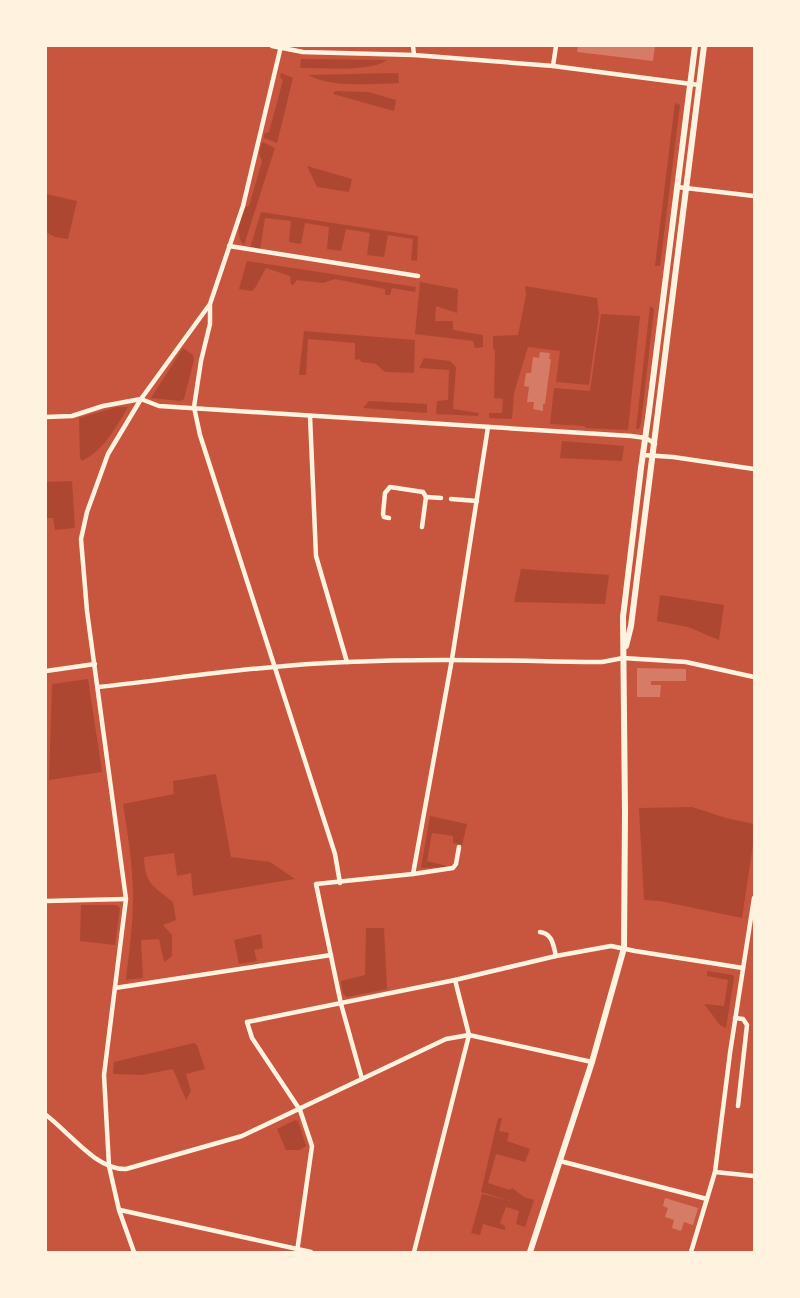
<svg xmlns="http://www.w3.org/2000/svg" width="800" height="1298" font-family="Ubuntu,sans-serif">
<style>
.green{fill:#ae4732}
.building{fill:#d67c66}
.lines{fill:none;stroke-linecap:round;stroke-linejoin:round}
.minor{stroke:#fff3e0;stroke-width:4.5}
.secondary{stroke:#fff3e0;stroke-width:6}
</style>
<rect width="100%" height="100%" fill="#c8553d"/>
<g class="green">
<path d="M301 59 387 60C372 72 321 68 300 68Z"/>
<polygon points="281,73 293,78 277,143 264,138 264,134 269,132 283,80 280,77"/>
<path d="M398 73 399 83C372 84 332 88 308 75Z"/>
<polygon points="335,91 368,92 396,100 394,111 333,94"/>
<polygon points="675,103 680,105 660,266 655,266"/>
<path d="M262 142 275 148 244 245C234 235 241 220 244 208L249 206 262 161 259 154Z"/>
<polygon points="307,166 352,179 349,192 317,187"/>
<polygon points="46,194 77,201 68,239 55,237 46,232"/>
<polygon points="261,212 418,236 417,261 411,260 413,239 388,235 384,257 367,255 370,233 346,229 341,251 327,249 329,227 305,223 301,244 289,242 291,221 265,218 260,249 250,248"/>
<polygon points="247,261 416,287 415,292 392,288 390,295 385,295 385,289 335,279 323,283 297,280 293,285 291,285 290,276 266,268 255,288 252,291 239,289"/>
<polygon points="420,282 458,289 457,313 436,306 435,321 453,321 453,330 483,335 483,347 475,348 473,341 415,334"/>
<polygon points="525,286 597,298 599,314 589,385 556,382 560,351 528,347 514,393 512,419 489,418 489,413 502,413 503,399 494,398 495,350 493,349 493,336 518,335 526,295"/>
<polygon points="650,306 654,309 641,423 639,429 636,429"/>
<polygon points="601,314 640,316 628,430 585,428 585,426 550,424 554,388 590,391"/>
<polygon points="304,331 415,340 414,373 385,372 376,364 361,362 360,359 355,360 355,343 308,339 306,375 299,375"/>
<polygon points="183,348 193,355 194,360 184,399 181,401 151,398"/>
<polygon points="424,358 450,361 456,367 453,409 479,413 478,416 436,414 437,401 448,400 449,370 419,368"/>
<polygon points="369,401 427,404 427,413 363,408"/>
<path d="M117 407H128C114 430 106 448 82 461L80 458 79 418Z"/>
<polygon points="562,441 624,446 622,461 560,458"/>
<polygon points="72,481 75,528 55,530 53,518 46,518 46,482"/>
<polygon points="521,569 609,575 605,604 514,602"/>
<polygon points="660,595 724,605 719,640 688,627 657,621"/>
<polygon points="88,679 102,772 49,780 52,684"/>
<path d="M216 774 231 857 270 862 295 879 193 896 191 873 177 876 174 853 144 857C145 884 153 886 173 902L176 920 163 925 172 935V956L164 962 159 939 141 940 143 978 126 980C129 953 133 925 133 897 133 866 128 835 123 804L174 794 173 781Z"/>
<polygon points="692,807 726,818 754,824 754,838 742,918 660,901 644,900 639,808"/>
<polygon points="430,816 467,824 462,845 453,843 453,836 432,833 427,861 447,866 444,867 421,868"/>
<polygon points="81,905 116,905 120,908 115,945 80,941"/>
<polygon points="366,928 384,928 387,989 347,997 343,994 341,981 365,975"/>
<polygon points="261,934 263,948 254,950 257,961 239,964 234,940"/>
<polygon points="707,971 733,975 734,978 726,1028 720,1025 704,1004 724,1006 728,980 707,976"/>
<polygon points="194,1043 197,1045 205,1069 186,1074 191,1091 186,1100 173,1069 142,1075 113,1074 114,1062"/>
<polygon points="498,1118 502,1118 499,1131 509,1133 507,1141 530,1149 525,1162 496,1154 488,1183 510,1190 512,1188 524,1197 534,1200 525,1227 516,1224 519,1211 506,1207 500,1223 505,1226 505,1230 483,1224 480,1235 471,1233 482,1194 511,1201 481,1192"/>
<polygon points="295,1120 298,1121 306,1146 300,1150 286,1150 277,1129"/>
</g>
<g class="building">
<polygon points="578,46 655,46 653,61 577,52"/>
<polygon points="540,352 550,353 549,359 551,359 545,404 543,404 543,411 533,409 534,402 527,402 529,387 524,386 526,373 531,373 533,357 539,358"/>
<polygon points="637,668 686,669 686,681 651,681 651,685 661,685 660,697 637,697"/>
<polygon points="665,1198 698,1208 693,1225 684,1222 681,1231 672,1228 674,1220 665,1217 668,1208 663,1206"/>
</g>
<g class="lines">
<g class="minor">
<polyline points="272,46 303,52 414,55 553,66 699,85"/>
<polyline points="413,46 414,55"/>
<polyline points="553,66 556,46"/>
<polyline points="677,187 754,196"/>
<polyline points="229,246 418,276"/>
<polyline points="210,305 210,324 201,361 194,407 200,435 335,854 340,883"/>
<polyline points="310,416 316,556 347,662"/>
<polyline points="46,417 72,416 103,406 141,399 159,406 631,436 646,438 655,444"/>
<polyline points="643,455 673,457 754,469"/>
<polyline points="451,499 477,501"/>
<polyline points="389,518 384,517 383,514 385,493 390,487 423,492 426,497"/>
<polyline points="422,527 426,497 441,498"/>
<polyline points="46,671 95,664"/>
<path d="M98 687C181 678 264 665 347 662 432 658 517 661 602 662L623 658 686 662 754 677"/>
<polyline points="413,874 453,868 456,864 459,847"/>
<polyline points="46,901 126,899"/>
<path d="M540 932C553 934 553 945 556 956"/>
<polyline points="115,988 331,955"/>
<polyline points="735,1018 743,1019 747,1025 738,1106"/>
<polyline points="362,1079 341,1004 316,884 413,874 452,659 488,427"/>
<path d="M46 1115C69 1132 96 1170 126 1169L242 1136 446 1039 469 1035 592 1062"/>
<polyline points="560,1161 707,1199"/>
<polyline points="715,1172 754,1176"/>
<polyline points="120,1210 311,1252"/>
<polyline points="134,1252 119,1210 109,1166 104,1075 126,899 87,611 81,539 87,512 108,454 141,399 210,304 243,206 281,46"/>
<polyline points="297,1252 312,1146 300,1110 252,1038 247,1022 455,980 556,956 611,946 635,951 743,968"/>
<polyline points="414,1252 469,1035 455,980"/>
<polyline points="691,1252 715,1172 730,1053 754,898"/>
</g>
<g class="secondary">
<polyline points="626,646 631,626 704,46"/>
<polyline points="530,1252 592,1062 624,948 625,813 623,617 641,468 649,411 695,46"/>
</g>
</g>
<rect width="800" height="1298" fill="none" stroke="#fff3e0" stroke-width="94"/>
</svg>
